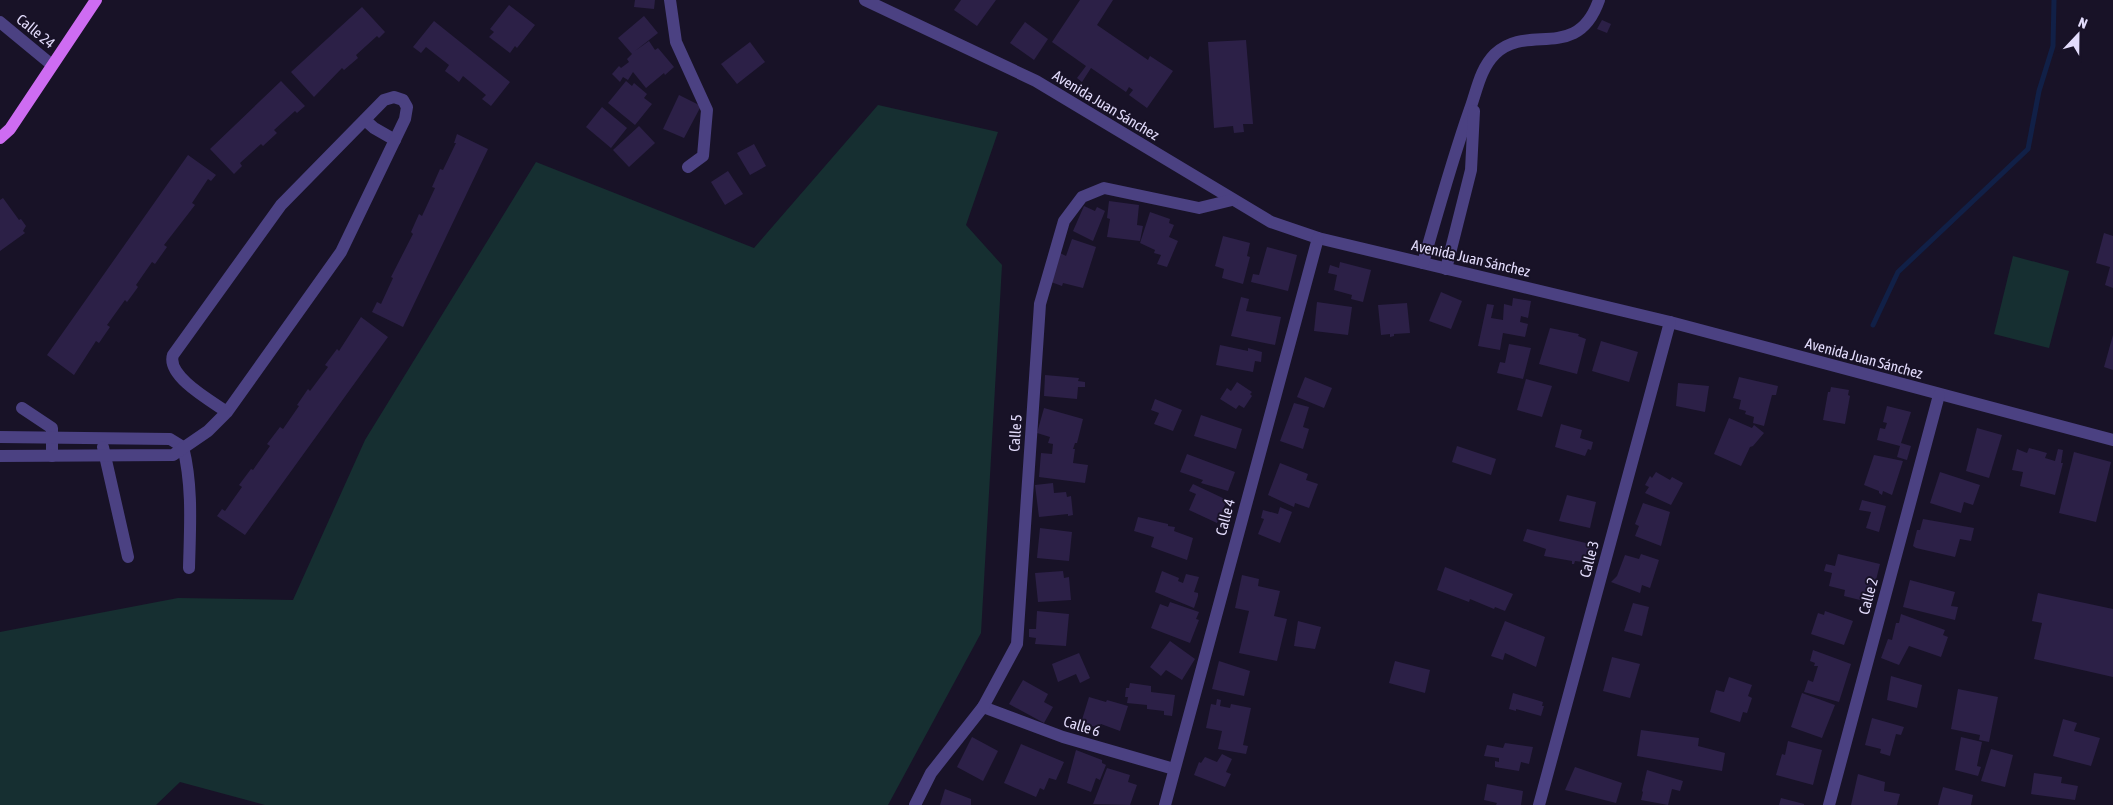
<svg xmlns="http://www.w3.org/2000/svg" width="2113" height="805" font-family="'Asap Condensed',sans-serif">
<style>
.green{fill:#162f31}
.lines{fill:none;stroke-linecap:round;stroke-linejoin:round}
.stream{stroke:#112047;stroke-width:5}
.building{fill:#2c2047}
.minor{stroke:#4b4182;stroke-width:12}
.major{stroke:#ce6cf2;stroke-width:12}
.labels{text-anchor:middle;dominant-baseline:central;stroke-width:4;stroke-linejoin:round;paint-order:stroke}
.street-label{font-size:15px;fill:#e3dcfc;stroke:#181227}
</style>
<rect width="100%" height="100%" fill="#181227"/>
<g class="green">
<polygon points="878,105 998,132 966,225 1002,265 981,633 888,805 265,805 180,782 156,805 0,805 0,632 178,598 293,600 365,440 536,162 754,248"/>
<polygon points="2013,256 2069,271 2049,348 1994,334"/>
</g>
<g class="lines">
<polyline class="stream" points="1873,325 1898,272 2028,149 2039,91 2053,46 2054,0"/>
</g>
<g class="building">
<polygon points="635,0 655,0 654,9 634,7"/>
<polygon points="961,0 996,0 977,26 954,10"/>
<polygon points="1080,0 1113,0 1097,25 1148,60 1150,56 1173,71 1147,108 1129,95 1133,90 1129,87 1126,92 1091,68 1082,82 1077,78 1086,66 1052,42"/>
<polygon points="509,5 535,25 517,48 515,46 510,53 489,37 494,32 490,29"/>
<polygon points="362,7 385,32 379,38 377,36 356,55 358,58 344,70 342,68 314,97 291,72"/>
<polygon points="644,16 658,33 635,51 649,41 655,50 658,48 674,67 665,75 664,73 646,88 633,72 628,80 623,77 620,82 612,74 619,66 621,68 629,62 627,59 632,54 618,38"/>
<polygon points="1602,20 1611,24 1607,33 1597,29"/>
<polygon points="434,21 510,82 491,106 482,99 486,95 463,76 459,82 453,77 445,71 449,65 426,47 421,53 413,47"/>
<polygon points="1025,22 1048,39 1034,60 1010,43"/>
<polygon points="1246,40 1253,124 1243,124 1244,132 1234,133 1233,126 1214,128 1208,42"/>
<polygon points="750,42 765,62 737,84 721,64"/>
<polygon points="281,81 305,106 297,113 295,111 274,130 277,133 263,146 261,144 240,163 242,166 234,174 210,149"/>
<polygon points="626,81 632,86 634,83 647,94 644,98 652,104 635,125 608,103"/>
<polygon points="679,95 701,106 684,138 663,129"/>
<polygon points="602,107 627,128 611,148 586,127"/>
<polygon points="639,126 655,143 629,167 613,150"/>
<polygon points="457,134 488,149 403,327 372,312 377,302 381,304 393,278 391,277 413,234 411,232 419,214 422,216 435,188 432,187 440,169 443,170 456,143 454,143"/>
<polygon points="754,144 766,166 750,175 737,153"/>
<polygon points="188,155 216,175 211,181 208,179 192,203 195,205 164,245 167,247 155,264 152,262 136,285 138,287 133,294 127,302 125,300 107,325 110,327 99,343 96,341 74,375 47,355"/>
<polygon points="728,171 743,194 725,205 711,182"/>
<polygon points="3,198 19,220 21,219 26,226 23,231 25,233 0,251 0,200"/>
<polygon points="1109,201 1139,205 1137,225 1143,226 1140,241 1107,237 1110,219 1107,218"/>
<polygon points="1084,206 1095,211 1097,207 1105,211 1093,241 1073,231"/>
<polygon points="1150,212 1170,219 1169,223 1174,225 1169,237 1178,241 1167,267 1157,264 1161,255 1154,253 1155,250 1140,243"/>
<polygon points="2104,233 2113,236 2113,288 2105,285 2110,267 2096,263"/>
<polygon points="1223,236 1250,243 1247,256 1250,257 1243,284 1222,278 1224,269 1215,266"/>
<polygon points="1072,239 1096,247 1083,288 1063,283 1062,286 1051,282 1060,253 1066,256"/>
<polygon points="1267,247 1297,255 1288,291 1251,282 1253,274 1259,275"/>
<polygon points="1340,262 1371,270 1363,302 1351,299 1352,295 1334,290 1337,275 1328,273 1330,265 1339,268"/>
<polygon points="1441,292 1462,301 1451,329 1429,321"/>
<polygon points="1241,297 1249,299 1246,311 1281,317 1275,345 1231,336"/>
<polygon points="1513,298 1531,301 1528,318 1521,316 1520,322 1528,324 1525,337 1503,333 1500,350 1478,346 1487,304 1494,305 1491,318 1503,320 1504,304 1512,306"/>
<polygon points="1317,302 1352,307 1348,335 1314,331"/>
<polygon points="1407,303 1410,333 1394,334 1394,336 1390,337 1390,334 1381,335 1378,305"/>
<polygon points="361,317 388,337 245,535 217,516 222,509 225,511 242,487 239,485 251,469 253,470 270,446 267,444 280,427 283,429 299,406 297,405 308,389 310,391 328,367 325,365 337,349 339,351"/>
<polygon points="1550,328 1579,334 1578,336 1586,339 1577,374 1539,364"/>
<polygon points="2113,335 2113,370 2104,367"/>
<polygon points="1601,341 1638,352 1629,382 1592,371"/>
<polygon points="1509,344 1531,348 1523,379 1497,373 1500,362 1505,363"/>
<polygon points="1220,345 1248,351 1248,348 1262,352 1261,362 1255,361 1253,372 1216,365"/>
<polygon points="1045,375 1079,378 1078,381 1085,382 1085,387 1078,387 1077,399 1044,396"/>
<polygon points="1305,377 1332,388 1324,408 1297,397"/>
<polygon points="1739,377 1778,386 1776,395 1772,395 1764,426 1753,423 1754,417 1745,414 1746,411 1739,409 1741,400 1733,398"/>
<polygon points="1526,379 1552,386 1542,417 1517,410"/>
<polygon points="1237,382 1252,392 1250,394 1252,396 1244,408 1239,405 1236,409 1220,399 1227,388 1231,391"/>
<polygon points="1678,383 1709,386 1705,412 1676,406"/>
<polygon points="1831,387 1849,390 1848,395 1850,396 1845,424 1823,420 1828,392 1830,392"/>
<polygon points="1155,399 1182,410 1173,431 1154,424 1159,413 1151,410"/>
<polygon points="1294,403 1309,407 1303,427 1309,429 1303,449 1280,441"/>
<polygon points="1887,406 1911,412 1901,443 1911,446 1907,460 1897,457 1900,446 1877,440 1880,428 1885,429 1887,423 1883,422"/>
<polygon points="1044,408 1083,419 1077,443 1075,443 1073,449 1075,449 1073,463 1088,465 1085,483 1039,477 1041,453 1052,454 1053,444 1048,443 1050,437 1037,433"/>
<polygon points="1201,415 1242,429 1236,449 1194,436"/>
<polygon points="1729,418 1752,428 1754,425 1764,433 1753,446 1750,447 1741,466 1714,454"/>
<polygon points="1561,424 1582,430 1580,438 1593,442 1591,450 1588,449 1585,456 1555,447"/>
<polygon points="1977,428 2002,435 1989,478 1966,471"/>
<polygon points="1457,446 1496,459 1491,475 1452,462"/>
<polygon points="2029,448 2047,453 2045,458 2055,461 2058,449 2063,450 2061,463 2063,463 2055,495 2020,486 2023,472 2012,470 2017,449 2027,453"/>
<polygon points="2074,452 2111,462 2096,522 2059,513"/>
<polygon points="1187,454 1235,472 1228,491 1201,483 1203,480 1180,472"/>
<polygon points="1874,455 1903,461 1892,495 1883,491 1882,495 1879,493 1879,491 1864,485"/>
<polygon points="1280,463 1308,474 1306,480 1318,484 1309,508 1295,503 1294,507 1268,495"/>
<polygon points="1656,472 1670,480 1672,477 1683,483 1671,505 1645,493 1649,487 1645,485 1650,476 1652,478"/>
<polygon points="1940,472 1980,485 1973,505 1964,502 1961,513 1930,503"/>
<polygon points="1053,483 1054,493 1066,492 1067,497 1071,496 1073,515 1068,516 1068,514 1039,517 1035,485"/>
<polygon points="1193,484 1227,500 1217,523 1189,510 1196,494 1189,491"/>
<polygon points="1567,495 1596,502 1590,528 1559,521"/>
<polygon points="1862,500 1886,506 1879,532 1866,528 1871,512 1859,510"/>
<polygon points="1643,503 1670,512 1661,546 1635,536 1639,526 1635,524"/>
<polygon points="1280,507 1292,512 1280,543 1258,534 1264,519 1261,518 1263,510 1278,514"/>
<polygon points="1138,517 1168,524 1168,526 1175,527 1174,531 1193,538 1187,560 1151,547 1154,537 1134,531"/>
<polygon points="1923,519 1974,528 1971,541 1960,539 1955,557 1916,548 1913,546 1917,530 1920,530"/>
<polygon points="1040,528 1072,532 1069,561 1037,558"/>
<polygon points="1527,529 1590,544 1590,547 1595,548 1593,559 1584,557 1583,562 1575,561 1574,564 1572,564 1572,561 1544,556 1546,549 1523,541"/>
<polygon points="1641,554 1659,560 1650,588 1642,585 1640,593 1611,582 1617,576 1625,555 1639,559"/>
<polygon points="1838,554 1880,564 1872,596 1865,594 1864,601 1844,596 1845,590 1829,586 1832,573 1824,571 1826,564 1835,566"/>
<polygon points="1445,567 1513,594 1505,611 1495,607 1494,609 1470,599 1469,602 1437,590"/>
<polygon points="1063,571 1064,578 1069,577 1071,600 1038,602 1035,573"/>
<polygon points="1162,571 1179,578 1178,581 1183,583 1186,574 1199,577 1194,592 1198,593 1198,596 1194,608 1155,592"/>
<polygon points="1242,575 1259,579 1258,586 1280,591 1274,616 1287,619 1277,661 1239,653 1249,611 1235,608"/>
<polygon points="1910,580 1955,592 1951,606 1958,607 1955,620 1903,607"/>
<polygon points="2038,593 2113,609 2113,677 2034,659 2042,623 2032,621"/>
<polygon points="1170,602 1199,612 1196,619 1199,620 1190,643 1151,628 1160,604 1168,607"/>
<polygon points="1633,603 1649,607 1642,636 1624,631"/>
<polygon points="1037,611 1069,614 1066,646 1035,644 1036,638 1029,637 1029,629 1036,629"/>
<polygon points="1825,611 1853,621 1844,645 1811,634 1818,613 1824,615"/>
<polygon points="1901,614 1945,630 1943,635 1948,637 1941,657 1909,646 1899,665 1881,658 1888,639 1892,640 1896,623 1899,623"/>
<polygon points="1298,621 1321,627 1315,649 1294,646"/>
<polygon points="1505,621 1545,637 1536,667 1505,653 1503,660 1491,656"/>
<polygon points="1170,641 1195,659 1182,680 1166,670 1161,676 1150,667"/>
<polygon points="1813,650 1851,664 1839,702 1804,692 1808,680 1813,682 1818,666 1814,666 1815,663 1810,661"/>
<polygon points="1079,653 1090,678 1080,683 1076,674 1058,682 1052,664"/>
<polygon points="1612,657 1640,664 1630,698 1603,691"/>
<polygon points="1219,661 1250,671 1244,696 1212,689"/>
<polygon points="1395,661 1430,670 1425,693 1389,683"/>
<polygon points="1891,676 1922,685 1917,708 1887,700"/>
<polygon points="1729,677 1752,685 1748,696 1752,698 1747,713 1743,712 1740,722 1710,712 1716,690 1724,692"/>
<polygon points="1023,680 1048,694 1044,702 1053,707 1044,723 1009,704"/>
<polygon points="1130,683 1151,686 1151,692 1175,695 1172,716 1164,715 1164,711 1147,709 1147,705 1127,703 1128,697 1125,697 1126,688 1129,688"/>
<polygon points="1958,689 1998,697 1989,742 1979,740 1980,735 1951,729"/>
<polygon points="1513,693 1543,702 1542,706 1544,706 1541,716 1516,709 1516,711 1509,709"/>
<polygon points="1802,693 1835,705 1822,738 1791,727"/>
<polygon points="1089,697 1106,702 1107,700 1128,706 1120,731 1101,724 1099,728 1081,723"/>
<polygon points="1217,699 1221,700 1220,706 1230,708 1231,704 1251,708 1243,745 1248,746 1246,754 1218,749 1222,731 1206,728 1211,704 1216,705"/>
<polygon points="1872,718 1904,727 1901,735 1896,734 1890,756 1880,753 1881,749 1865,745"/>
<polygon points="2063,719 2077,723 2074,731 2100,738 2091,766 2053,756"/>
<polygon points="1641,730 1699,738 1698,746 1725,753 1722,771 1637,756"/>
<polygon points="972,737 998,751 983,781 957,767"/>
<polygon points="1961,737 1982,742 1977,766 1981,767 1978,776 1955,770"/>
<polygon points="1788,741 1822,750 1813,785 1776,775 1782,754 1785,755"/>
<polygon points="1505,743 1533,747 1529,764 1521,762 1519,771 1495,767 1495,761 1499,762 1499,758 1484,756 1487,745 1503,748"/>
<polygon points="1021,744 1064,762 1056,780 1049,778 1044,790 1040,788 1036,797 1004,783"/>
<polygon points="1991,749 2013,755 2005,787 1981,781"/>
<polygon points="1076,750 1102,760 1102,763 1106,765 1100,780 1096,778 1091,792 1067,783"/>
<polygon points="1222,754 1232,759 1226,772 1231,774 1225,787 1194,775 1199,762 1201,763 1205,757 1217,762"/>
<polygon points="1575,767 1622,783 1616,803 1565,790"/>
<polygon points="1107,768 1130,775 1128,782 1137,785 1130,805 1093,804"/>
<polygon points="1647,770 1683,781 1680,791 1672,789 1668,805 1641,800 1643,792 1642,791"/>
<polygon points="2034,773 2062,777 2061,783 2078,786 2075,800 2031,794"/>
<polygon points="1858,774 1885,782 1884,791 1900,794 1897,805 1851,805"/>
<polygon points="1487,784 1523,791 1521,805 1496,805 1497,803 1484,800"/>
<polygon points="1943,787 1973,795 1971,805 1938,805"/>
<polygon points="945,789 971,799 971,805 940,805"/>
<polygon points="1781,798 1804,804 1804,805 1779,805"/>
</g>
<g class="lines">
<g class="minor">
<polyline points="670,0 676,42 707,110 703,156 688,167"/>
<polyline points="865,0 1036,81 1271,222 1318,238 1670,322 2113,440"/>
<polyline points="0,22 52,65"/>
<polyline points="365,120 374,128 395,140"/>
<path d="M1423 263C1438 211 1452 160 1470 109 1477 90 1480 69 1495 54 1528 22 1577 63 1599 0"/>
<polyline points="1446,269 1471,170 1474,111"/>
<polyline points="22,408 52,428 52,456"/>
<path d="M0 437 170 439 183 447C193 487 190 527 189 568"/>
<polyline points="103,447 128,557"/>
<path d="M0 456 173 455 208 431 227 412 341 252 405 119 407 107 403 100 394 97 384 100 281 205 173 355C166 376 211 401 227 412"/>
<polyline points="983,707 1063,737 1174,769"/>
<polyline points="915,805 931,773 983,707 1017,644 1040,304 1064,221 1082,197 1104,188 1199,208 1232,200"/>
<polyline points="1165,805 1318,238"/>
<polyline points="1539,805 1670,322"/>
<polyline points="1829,805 1939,395"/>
</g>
<polyline class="major" points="0,138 10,129 96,0"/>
</g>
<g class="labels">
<g class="street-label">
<text transform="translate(36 31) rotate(39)">Calle 24</text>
<text transform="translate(1106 105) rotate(31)">Avenida Juan Sánchez</text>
<text transform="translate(1471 258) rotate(13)">Avenida Juan Sánchez</text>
<text transform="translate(1864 358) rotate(15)">Avenida Juan Sánchez</text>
<text transform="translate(1015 433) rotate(-86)">Calle 5</text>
<text transform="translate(1225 517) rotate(-75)">Calle 4</text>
<text transform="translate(1589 559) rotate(-75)">Calle 3</text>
<text transform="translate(1868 596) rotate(-75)">Calle 2</text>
<text transform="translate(1082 726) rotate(17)">Calle 6</text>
</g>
</g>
<g transform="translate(2078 35) rotate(22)" stroke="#181227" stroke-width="4" paint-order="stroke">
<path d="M0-4L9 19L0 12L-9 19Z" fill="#e3dcfc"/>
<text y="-8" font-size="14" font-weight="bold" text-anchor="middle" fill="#e3dcfc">N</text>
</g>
</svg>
